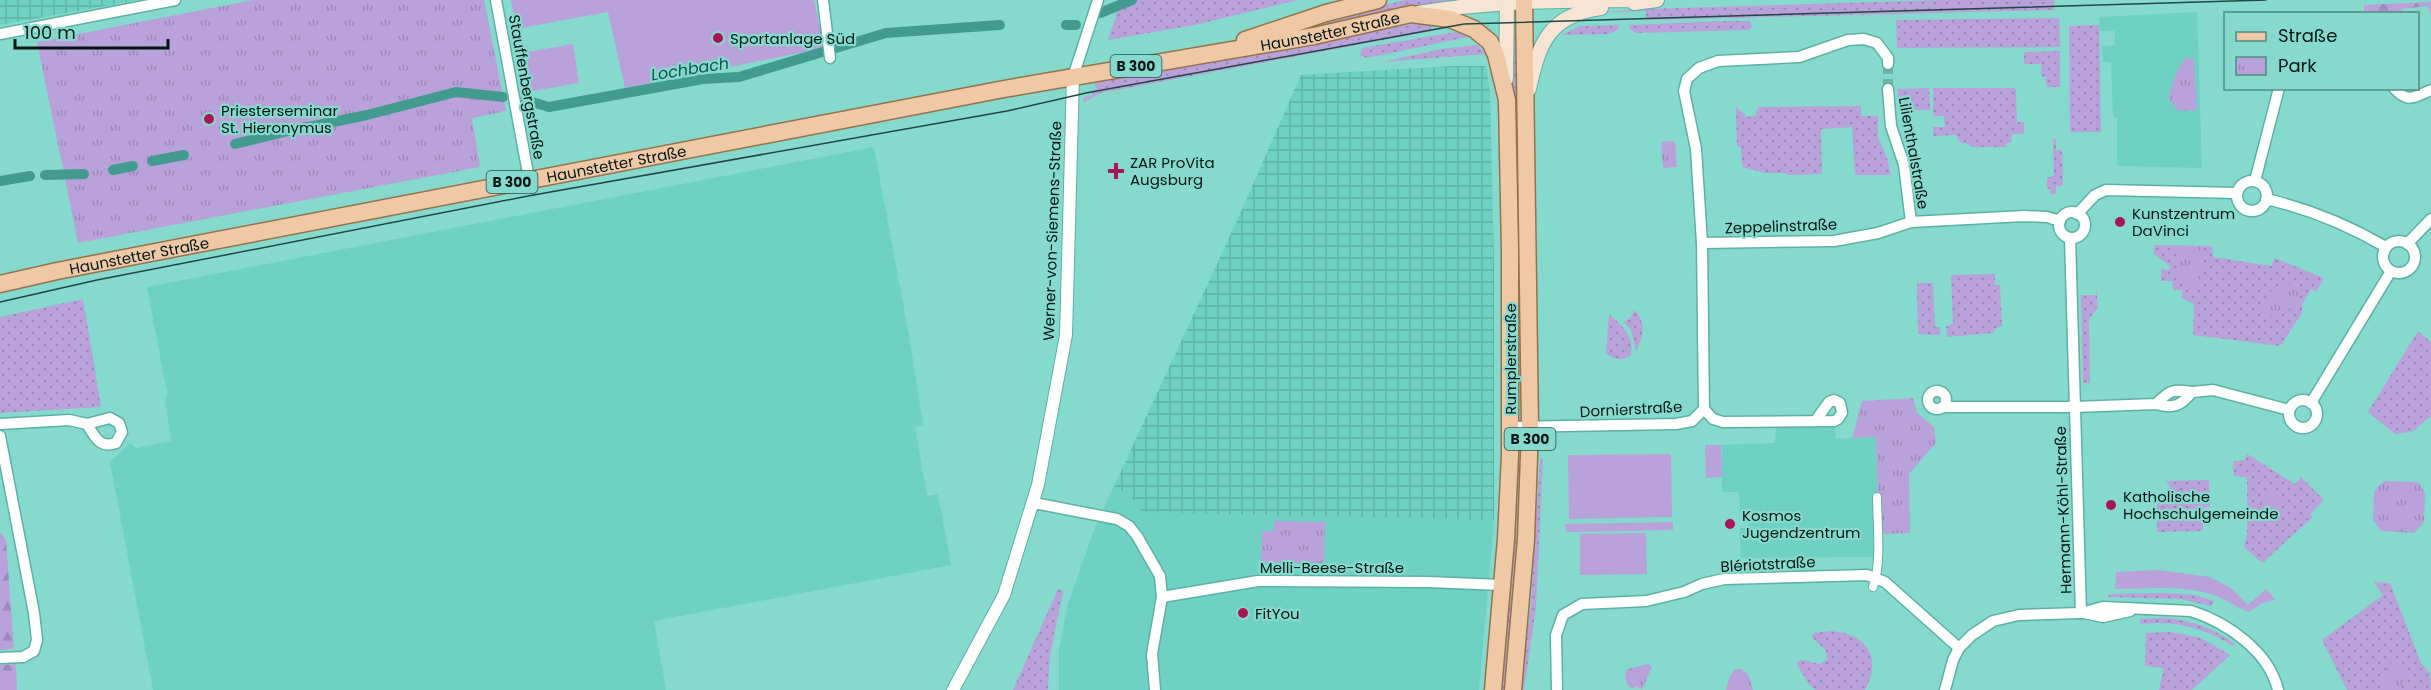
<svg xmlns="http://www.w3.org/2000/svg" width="2431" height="690" font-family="Poppins,sans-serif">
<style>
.built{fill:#6fd1c4}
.industrial{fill:url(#industrial-grid)}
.grass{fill:url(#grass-dots)}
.forest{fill:url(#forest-firs)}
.park{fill:url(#park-tufts)}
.garden{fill:#b9a1d9}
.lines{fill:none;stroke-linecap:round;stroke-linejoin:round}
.canal{stroke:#439b8f;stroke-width:10}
.minor-tunnel{stroke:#6ab3a8;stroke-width:10;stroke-dasharray:10 5;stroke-linecap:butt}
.pedestrian-casing{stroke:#5cb1a5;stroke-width:10}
.minor-casing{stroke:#5cb1a5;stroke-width:13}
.tertiary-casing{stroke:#5cb1a5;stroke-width:14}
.secondary-casing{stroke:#5cb1a5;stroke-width:16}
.primary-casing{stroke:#94734b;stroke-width:19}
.pedestrian{stroke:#fff;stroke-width:8}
.minor{stroke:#fff;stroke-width:10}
.tertiary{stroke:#fff;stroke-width:12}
.secondary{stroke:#f7e4d2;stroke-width:14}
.primary{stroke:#efc9a5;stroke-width:16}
.tram{stroke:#214742;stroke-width:1.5}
.poi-dot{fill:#a81753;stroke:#85dacd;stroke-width:2}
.labels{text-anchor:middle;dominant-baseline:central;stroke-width:4.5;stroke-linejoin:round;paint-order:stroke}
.shield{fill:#85dacd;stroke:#28524c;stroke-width:1.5}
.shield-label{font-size:14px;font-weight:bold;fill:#001714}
.street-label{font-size:15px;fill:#001714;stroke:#85dacd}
.poi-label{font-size:15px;fill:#001714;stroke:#85dacd;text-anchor:start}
.water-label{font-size:16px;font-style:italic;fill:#0b574f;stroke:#85dacd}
</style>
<defs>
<pattern id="industrial-grid" width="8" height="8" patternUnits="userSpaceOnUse" patternTransform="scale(1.5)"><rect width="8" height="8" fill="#6fd1c4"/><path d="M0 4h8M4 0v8" fill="none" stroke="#5eb3a8"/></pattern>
<pattern id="grass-dots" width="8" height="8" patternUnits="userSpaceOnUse" patternTransform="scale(1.5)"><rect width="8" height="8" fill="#b9a1d9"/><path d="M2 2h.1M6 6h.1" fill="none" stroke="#9d8ab9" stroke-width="1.8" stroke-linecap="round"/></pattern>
<pattern id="forest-firs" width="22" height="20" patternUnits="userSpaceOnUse" patternTransform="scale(1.5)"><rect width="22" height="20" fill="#b9a1d9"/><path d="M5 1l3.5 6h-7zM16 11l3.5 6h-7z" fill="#9d8ab9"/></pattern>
<pattern id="park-tufts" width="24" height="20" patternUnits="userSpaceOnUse" patternTransform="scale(1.5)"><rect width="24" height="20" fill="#b9a1d9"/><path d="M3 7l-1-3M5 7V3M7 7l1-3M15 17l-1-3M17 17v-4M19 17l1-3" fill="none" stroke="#9d8ab9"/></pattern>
</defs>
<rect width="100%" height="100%" fill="#85dacd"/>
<g class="built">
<polygon points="2197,12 2202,168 2117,166 2117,118 2113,117 2111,62 2103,62 2102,46 2115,45 2115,31 2100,31 2099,17"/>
<polygon points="1453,66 1486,66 1490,95 1494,264 1494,520 1479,690 1059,690 1059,650 1068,604 1095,527 1237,221 1301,75"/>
<polygon points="874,147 910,341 923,425 915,427 927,496 938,494 951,565 654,621 666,690 153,690 110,462 130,443 136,448 171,441 165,399 167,393 147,287"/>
<polygon points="1835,427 1836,439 1876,437 1879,557 1741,558 1740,528 1748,528 1747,515 1740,514 1739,492 1722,492 1722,445 1775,443 1776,428"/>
</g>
<g class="industrial">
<polygon points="0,0 138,0 0,25"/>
<polygon points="1453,66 1486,66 1490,95 1494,264 1494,520 1142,512 1130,495 1114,487 1237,221 1301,75"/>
</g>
<g class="grass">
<polygon points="1121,0 1298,0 1195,25 1108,40"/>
<polygon points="1405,0 1454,0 1322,25 1324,20"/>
<polygon points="1942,0 2054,0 2054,10 1646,20 1646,11 1590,13 1644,9"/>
<polygon points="2059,18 2060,47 1897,48 1896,20"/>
<polygon points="1723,21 1749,21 1752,27 1748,30 1636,33 1630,30 1629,25"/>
<polygon points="1424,22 1430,24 1432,31 1101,93 1083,103 1084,97 1092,95 1092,90 1097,89 1094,83"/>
<path d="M1511 24H1519L1524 397H1521C1520 272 1513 148 1511 24Z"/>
<polygon points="1619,25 1618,30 1608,34 1561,35 1580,26"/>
<polygon points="2099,25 2101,132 2070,132 2069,26"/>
<polygon points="1456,32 1468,37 1367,58 1360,55 1362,48"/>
<polygon points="1478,45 1485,54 1382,62 1442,49"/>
<polygon points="2060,51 2060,87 2046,87 2046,77 2042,77 2041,64 2024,64 2024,52"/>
<polygon points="1929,88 1930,110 1898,110 1898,89"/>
<polygon points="1933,88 2014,88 2016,90 2017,122 2024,122 2024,134 2012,134 2011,143 2006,143 2006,147 1972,147 1968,144 1959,142 1956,135 1933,136 1933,127 1945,127 1944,116 1933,116"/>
<polygon points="1861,106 1861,116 1878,116 1878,137 1887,158 1891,175 1855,175 1852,127 1821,129 1822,174 1788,175 1786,173 1765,173 1742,167 1741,148 1737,146 1736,107 1747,117 1755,116 1758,107"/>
<polygon points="2053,139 2056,139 2056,150 2062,150 2063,186 2056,186 2056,194 2050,194 2050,189 2047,189 2047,178 2054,175"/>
<polygon points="2154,245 2212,246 2213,257 2272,266 2274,258 2324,278 2316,292 2311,289 2302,304 2302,313 2280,346 2193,335 2194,304 2182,298 2182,290 2173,290 2172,281 2161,281 2161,269 2169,270 2170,266 2154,254"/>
<polygon points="1995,274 1995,285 2000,285 2002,326 1996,328 1993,333 1947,337 1946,327 1953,323 1951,275"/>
<polygon points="1917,283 1933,283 1935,327 1940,327 1940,335 1918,334"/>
<polygon points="2096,286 2098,307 2089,319 2090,383 2083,383 2081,295 2096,295"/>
<polygon points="83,299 101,407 0,413 0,317"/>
<path d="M1634 310C1646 321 1644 337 1636 351L1631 330 1624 322 1631 317Z"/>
<path d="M1609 314C1623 326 1633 335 1631 355 1622 361 1614 360 1606 353Z"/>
<polygon points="2418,331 2431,342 2431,416 2412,432 2395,434 2368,412"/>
<polygon points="2247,454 2295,484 2301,477 2324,500 2310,514 2313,517 2262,563 2244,547 2247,534 2247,477 2234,476 2233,461 2245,460"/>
<polygon points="1515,459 1523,460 1507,690 1502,690"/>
<polygon points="1540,459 1543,459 1536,608 1524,690 1520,690 1531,603"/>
<polygon points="2209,480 2210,507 2203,508 2203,531 2157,532 2157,496 2171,488 2166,481"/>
<polygon points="2374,582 2390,583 2421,663 2430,673 2431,690 2347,690 2322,640 2383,595"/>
<polygon points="1058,589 1063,591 1050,655 1048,690 1013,690"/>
<polygon points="2167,593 2195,595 2214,601 2211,606 2181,599 2108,597 2109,594"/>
<path d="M2164 618C2192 620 2212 628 2235 644L2233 646C2203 627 2175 620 2140 624V619Z"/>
<path d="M1831 631C1866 633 1883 658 1865 690H1815L1808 683 1797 665 1798 661 1804 660 1819 664 1827 660 1826 651 1811 636 1815 633Z"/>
<polygon points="2171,632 2201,638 2230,655 2192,690 2159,690 2164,668 2145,666 2146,633"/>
</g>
<g class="forest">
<polygon points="2431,2 2431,16 2428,6 2402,9 2403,13 2364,14 2364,5"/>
<polygon points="0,532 6,540 14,649 0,650"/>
<polygon points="16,664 17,690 0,690 0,665"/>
</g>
<g class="park">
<polygon points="253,0 484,0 506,111 472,118 480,167 78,243 37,42"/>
<polygon points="2185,58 2194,59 2197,110 2179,111 2168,98 2177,71"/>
<polygon points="1675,141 1677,167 1663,168 1661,142"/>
<polygon points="2200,247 2200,288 2186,288 2178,281 2177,248"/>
<polygon points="2286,282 2299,293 2296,307 2269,316 2262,310 2272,289"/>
<polygon points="1913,398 1917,413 1934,427 1936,443 1909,474 1910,533 1879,534 1876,437 1852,438 1862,401"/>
<polygon points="2384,481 2418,482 2425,492 2424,522 2414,533 2381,531 2373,520 2374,491"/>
<polygon points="2275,490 2285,500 2264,521 2261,521 2254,513 2259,509 2257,505"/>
<polygon points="1274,521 1325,522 1324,563 1261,562 1262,531 1274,531"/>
<polygon points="2401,661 2409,673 2400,690 2385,690 2380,680 2391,662"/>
<polygon points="1648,664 1652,667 1642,690 1637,686 1633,689 1627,684 1625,674 1628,669"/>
<polygon points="1742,669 1749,676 1753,690 1726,690 1729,678 1734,670"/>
</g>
<g class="garden">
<polygon points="511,0 814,0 824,48 625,88 608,12 516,29"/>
<polygon points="573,44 579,83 528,92 522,53"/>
<polygon points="1705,445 1721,445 1722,477 1706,478"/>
<polygon points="1671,454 1672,517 1569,519 1568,455"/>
<polygon points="1673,522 1673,530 1566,532 1565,524"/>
<polygon points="1646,533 1647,574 1580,575 1580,534"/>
<path d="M2159 570 2210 577 2231 588 2248 605 2266 589 2276 600 2262 603 2249 612C2235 607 2225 598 2210 594 2181 585 2145 589 2115 589L2116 572Z"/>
</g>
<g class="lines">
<g class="canal">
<polyline points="1100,13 1132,0"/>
<polyline points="1066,25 1076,25"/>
<polyline points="525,100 549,107 703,79 739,77 886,33 1000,25"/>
<polyline points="309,127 367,115 456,92 503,97"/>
<polyline points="235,144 305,127"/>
<polyline points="152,161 184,155"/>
<polyline points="113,170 133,166"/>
<polyline points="45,175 84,174"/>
<polyline points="0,181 30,176"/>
</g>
<polyline class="minor-tunnel" points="1888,89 1888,64"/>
<g class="pedestrian-casing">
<path id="pedestrian" d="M1873 587C1882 563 1877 523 1877 497"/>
</g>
<g class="minor-casing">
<g id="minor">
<polyline points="496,0 529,179"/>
<polyline points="823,0 830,58"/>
<polyline points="0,34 175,0"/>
<polyline points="1073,77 1098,0"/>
<path d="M2394 88C2408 104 2414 97 2431 90"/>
<polyline points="1888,89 1891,126 1904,165 1911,222"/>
<circle cx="2252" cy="196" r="15"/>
<polyline points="2255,181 2279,88"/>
<path d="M2266 199C2310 209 2348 225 2386 247"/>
<circle cx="2072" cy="225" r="13"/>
<polyline points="2077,214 2095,195 2106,190 2237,193"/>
<polyline points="2070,238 2081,613"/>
<circle cx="2399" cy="257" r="16"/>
<polyline points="1702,243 1834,241 1878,233 1911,222 2024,216 2047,217 2060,221"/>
<polyline points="2407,244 2431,219"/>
<circle cx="1937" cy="400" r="9"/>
<polyline points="2192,392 2213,390 2289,410"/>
<circle cx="2303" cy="414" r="14"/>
<polyline points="2311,403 2391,271"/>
<path d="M1943 407H2074L2156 404C2173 409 2181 406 2192 392 2172 389 2170 390 2156 404"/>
<polyline points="1704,409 1702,243 1696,149 1684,91 1687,79 1699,68 1718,61 1799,57 1848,40 1864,39 1877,43 1888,58 1888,64"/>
<polyline points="1704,409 1713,419 1723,422 1834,421 1838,419 1842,413 1840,403 1834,400 1829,402 1816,420"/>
<path d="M110 418 119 423 122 432 116 443C100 449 94 436 87 424Z"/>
<polyline points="0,424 69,420 87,424"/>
<polyline points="1510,427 1676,424 1692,421 1704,409"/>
<polyline points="0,436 34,613 37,640 34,651 23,657 0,658"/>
<polyline points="1034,503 1117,519 1129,526 1137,536 1160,576 1162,597 1152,654 1155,690"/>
<polyline points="1162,597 1258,581 1428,582 1502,585"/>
<polyline points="2084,613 2103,617 2130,611"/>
<polyline points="1557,690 1556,635 1563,615 1582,604 1646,601 1684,592 1702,584 1724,579 1867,575 1885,582 1959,648"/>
<path d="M1945 690 1953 660 1959 648 1972 635 1993 621 2019 615 2081 613 2103 607 2191 611C2226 622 2269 651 2278 690"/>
</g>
</g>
<g class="tertiary-casing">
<polyline id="tertiary" points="953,690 1004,595 1038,485 1066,335 1073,77"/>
</g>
<g class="secondary-casing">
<g id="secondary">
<polyline points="1634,3 1657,0"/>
<path d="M1419 13C1492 0 1567 1 1641 0"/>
<polyline points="1506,79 1507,0"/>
<path d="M1529 89C1539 43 1549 15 1601 8"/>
</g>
</g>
<g class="primary-casing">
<g id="primary">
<polyline points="1245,40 1326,13 1378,0"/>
<path id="s1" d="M0 284 57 271 1004 89 1314 36 1411 14 1450 19 1474 29 1490 42 1496 55 1507 100 1510 251V455L1506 539 1493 690"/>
<polyline points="1513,690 1526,539 1530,428 1524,0"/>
</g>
</g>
<use href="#pedestrian" class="pedestrian"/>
<use href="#minor" class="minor"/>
<use href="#tertiary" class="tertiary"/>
<use href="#secondary" class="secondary"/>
<use href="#primary" class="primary"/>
<polyline class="tram" points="0,302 97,280 528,196 1007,111 1086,93 1464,24 2266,0"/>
</g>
<g class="poi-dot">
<circle cx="718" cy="38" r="6"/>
<circle cx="209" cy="119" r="6"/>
<path d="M1113 162h6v6h6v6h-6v6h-6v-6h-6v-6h6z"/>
<circle cx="2120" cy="222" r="6"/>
<circle cx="2111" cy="505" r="6"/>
<circle cx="1730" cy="524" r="6"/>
<circle cx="1243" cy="613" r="6"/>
</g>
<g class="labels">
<g class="shield">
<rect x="1110.5" y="55" width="51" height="22" rx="4.5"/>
<rect x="486.5" y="171" width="51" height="22" rx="4.5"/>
<rect x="1504.5" y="428" width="51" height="22" rx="4.5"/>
</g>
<g class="shield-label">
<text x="1136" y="66">B 300</text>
<text x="512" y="182">B 300</text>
<text x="1530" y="439">B 300</text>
</g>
<g class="street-label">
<text stroke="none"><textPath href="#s1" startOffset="1354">Haunstetter Straße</textPath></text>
<text transform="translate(527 87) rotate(80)">Stauffenbergstraße</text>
<text transform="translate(1914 153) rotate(80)">Lilienthalstraße</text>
<text stroke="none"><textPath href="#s1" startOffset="628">Haunstetter Straße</textPath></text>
<text transform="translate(1781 226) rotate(-2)">Zeppelinstraße</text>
<text transform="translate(1052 231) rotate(-88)">Werner-von-Siemens-Straße</text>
<text stroke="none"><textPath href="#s1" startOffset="142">Haunstetter Straße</textPath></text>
<text transform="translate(1510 359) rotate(-90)">Rumplerstraße</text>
<text transform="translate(1631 409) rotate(-3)">Dornierstraße</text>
<text transform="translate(2063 510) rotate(-92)">Hermann-Köhl-Straße</text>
<text transform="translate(1768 564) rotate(-3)">Blériotstraße</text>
<text x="1332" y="567">Melli-Beese-Straße</text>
</g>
<g class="poi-label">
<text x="730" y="38">Sportanlage Süd</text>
<text x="221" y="110">Priesterseminar<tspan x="221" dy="17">St. Hieronymus</tspan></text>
<text x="1130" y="162">ZAR ProVita<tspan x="1130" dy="17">Augsburg</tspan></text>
<text x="2132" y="213">Kunstzentrum<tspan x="2132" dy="17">DaVinci</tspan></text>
<text x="2123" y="496">Katholische<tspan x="2123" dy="17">Hochschulgemeinde</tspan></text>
<text x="1742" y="515">Kosmos<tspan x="1742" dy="17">Jugendzentrum</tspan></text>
<text x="1255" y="613">FitYou</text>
</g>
<g class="water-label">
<text transform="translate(690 69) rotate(-9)">Lochbach</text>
</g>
</g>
<rect x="2224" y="12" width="195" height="78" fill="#85dacd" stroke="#508c83" stroke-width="1.5"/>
<rect x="2236" y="32" width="30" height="9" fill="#efc9a5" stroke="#508c83" stroke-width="1.5"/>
<text x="2278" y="42" font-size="18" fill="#001714">Straße</text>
<rect x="2236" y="57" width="30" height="18" fill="url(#park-tufts)" stroke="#508c83" stroke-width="1.5"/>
<text x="2278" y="72" font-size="18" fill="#001714">Park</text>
<path d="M15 39v9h153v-9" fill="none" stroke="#001714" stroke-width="3"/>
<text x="24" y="39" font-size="18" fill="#001714" stroke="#85dacd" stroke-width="4.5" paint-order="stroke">100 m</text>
</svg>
